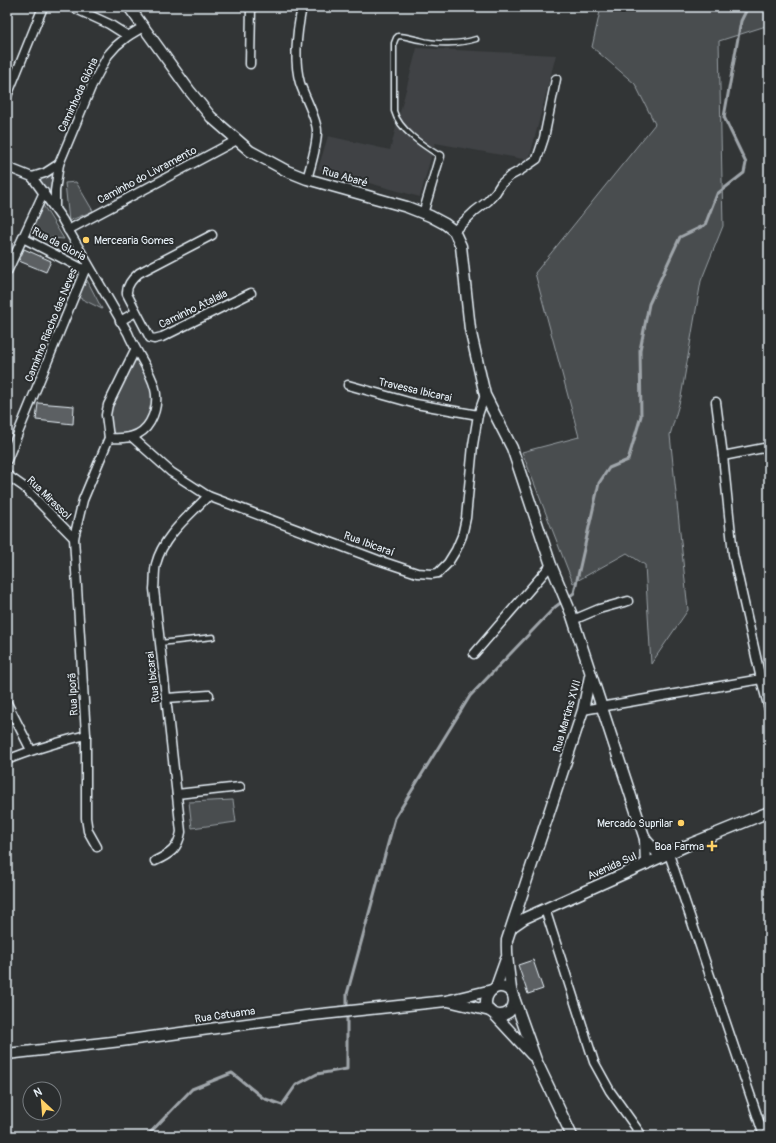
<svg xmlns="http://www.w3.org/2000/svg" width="776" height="1143" font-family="Pangolin,sans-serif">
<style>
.built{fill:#3f4244}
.green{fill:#494d4f;stroke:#989fa4}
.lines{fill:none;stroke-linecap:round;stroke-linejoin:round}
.stream{stroke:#9fa5aa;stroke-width:3}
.building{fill:#5c6063;stroke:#e8f1f8}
.service-casing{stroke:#e8f1f8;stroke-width:7}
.minor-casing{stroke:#e8f1f8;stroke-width:11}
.tertiary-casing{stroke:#e8f1f8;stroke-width:13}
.service{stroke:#2a2d2e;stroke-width:4}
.minor{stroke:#2a2d2e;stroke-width:8}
.tertiary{stroke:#2a2d2e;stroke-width:10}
.poi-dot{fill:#ffd166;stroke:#2a2d2e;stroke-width:1.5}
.labels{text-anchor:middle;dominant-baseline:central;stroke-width:4;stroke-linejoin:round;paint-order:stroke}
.street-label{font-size:11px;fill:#e8f1f8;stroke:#2a2d2e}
.poi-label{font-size:11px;fill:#e8f1f8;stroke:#2a2d2e;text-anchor:end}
</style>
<rect width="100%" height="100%" fill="#323536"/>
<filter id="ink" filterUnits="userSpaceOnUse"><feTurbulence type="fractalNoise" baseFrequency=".025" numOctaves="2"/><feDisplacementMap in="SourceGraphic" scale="8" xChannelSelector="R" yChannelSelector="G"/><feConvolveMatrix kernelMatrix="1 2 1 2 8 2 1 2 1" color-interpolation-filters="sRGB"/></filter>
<g filter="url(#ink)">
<polygon class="built" points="417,48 556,55 529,160 435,143 420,197 318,169 328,136 390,150"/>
<g class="green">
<polygon points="601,7 769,7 769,25 719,41 723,226 701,281 681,397 670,435 688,610 651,664 645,565 627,553 573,583 522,452 579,437 535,273 655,124 635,84 592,47"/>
<polygon points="56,169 52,199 38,179"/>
<polygon points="76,182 93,211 69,221 65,183"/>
<polygon points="43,205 64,239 29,236"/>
<polygon points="87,280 102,309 78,297"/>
<path d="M135 346C141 359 158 389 155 402 150 417 139 430 131 443L117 438 110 427 109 405Z"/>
<polygon points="233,800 236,822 192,828 189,802"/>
</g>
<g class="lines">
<polyline class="stream" points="147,1136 192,1089 232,1073 263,1098 282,1105 296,1085 317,1074 347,1069 347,994 395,818 470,696 555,607 574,593 599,483 609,468 628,460 641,416 640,350 649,304 680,237 705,225 717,194 744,173 746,163 724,117 741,21 748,7"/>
</g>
<g class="building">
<polygon points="24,249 51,261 46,272 19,261"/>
<polygon points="38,403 74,406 73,424 36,420"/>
<polygon points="533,960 543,989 528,994 518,965"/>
</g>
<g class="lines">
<g class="service-casing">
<g id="service">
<path d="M440 156C424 146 399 130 394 111V43L396 38 398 36C406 36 413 39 420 40 437 45 460 44 476 39"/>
<polyline points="160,643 213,637"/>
</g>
</g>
<g class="minor-casing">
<g id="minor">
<polyline points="72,7 109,24 128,36"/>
<path d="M302 7C297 31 293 59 300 83 304 96 317 119 317 131 317 147 311 164 307 179"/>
<polyline points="250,64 251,7"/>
<polyline points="7,96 43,7"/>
<polyline points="7,167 32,177"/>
<path d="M32 177 62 219 128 333C140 363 169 388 150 422 141 438 125 439 109 438"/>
<polyline points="32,177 45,173 59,164"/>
<polyline points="55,208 55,191 59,164 92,85 108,55 116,46 128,36 143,27"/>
<polyline points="423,214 440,156"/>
<polyline points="68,230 237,140"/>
<polyline points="454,231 475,211 488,201 496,192 501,184 510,176 521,170 537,159 544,138 556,79"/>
<path d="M212 235 139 273C133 278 126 286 127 294L150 338 154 339 162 337 251 293"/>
<polyline points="23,238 85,270"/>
<polyline points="7,272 44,192"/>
<polyline points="120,321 136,312"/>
<polyline points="348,385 416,404 478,415"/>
<polyline points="716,402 723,456 733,554 761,679 769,709"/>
<polyline points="132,437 171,472 208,496 378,560 417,573 432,574 438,573 448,563 456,550 462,536 466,518 473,445 478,415 485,395"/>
<polyline points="723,456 769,447"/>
<polyline points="7,460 87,265"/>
<polyline points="7,475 24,487 74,538"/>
<polyline points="573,620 599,609 628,601"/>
<polyline points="474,654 551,565"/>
<polyline points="167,698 209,695"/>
<polyline points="7,703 31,750"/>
<polyline points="583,710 761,679"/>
<path d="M7 760C33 749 59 742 86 735"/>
<polyline points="177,794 240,787"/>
<polyline points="97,847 88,831 86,818 86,735 74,538 83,500 109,438 106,415 108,405 135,350"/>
<polyline points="669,854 764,1136"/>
<path d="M155 861C170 854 178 849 181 832L154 589C155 581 154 572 156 564 163 536 189 516 208 496"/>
<polyline points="545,909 594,1062 610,1091 642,1136"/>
</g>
</g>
<g class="tertiary-casing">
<g id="tertiary">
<polyline points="129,7 189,90 211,117 250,151 287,171 307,179 407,207 430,216 445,224 454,231 461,246 470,329 485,395 512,448 551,565 571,613 645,839 646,864"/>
<polyline points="645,839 661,857"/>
<polyline points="512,927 525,918 688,845 769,812"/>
<polyline points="496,987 506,959"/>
<path d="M512 993C494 974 474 1006 495 1014 500 1016 505 1015 509 1012 512 1009 514 1005 514 1001 514 997 512 993 511 989 509 973 506 957 507 940L583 710 590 676"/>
<polyline points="514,998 536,1060 572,1136"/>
<polyline points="448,1001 490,1011"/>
<polyline points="494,1014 532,1055"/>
<polyline points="7,1054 121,1041 313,1015 446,1001 492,990"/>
</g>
</g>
<use href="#service" class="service"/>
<use href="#minor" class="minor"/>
<use href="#tertiary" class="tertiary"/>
</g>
</g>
<g class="poi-dot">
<circle cx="86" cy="240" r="4"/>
<circle cx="681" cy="823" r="4"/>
<path d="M710 840h4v4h4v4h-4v4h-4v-4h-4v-4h4z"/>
</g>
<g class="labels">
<g class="street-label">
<text transform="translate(78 95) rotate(-65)">Caminhoda Glória</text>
<text transform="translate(147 175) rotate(-28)">Caminho do Livramento</text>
<text transform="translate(345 177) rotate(16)">Rua Abaré</text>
<text transform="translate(59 244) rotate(28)">Rua da Gloria</text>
<text transform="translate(193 309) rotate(-26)">Caminho Atalaia</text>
<text transform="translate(51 325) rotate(-68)">Caminho Riacho das Neves</text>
<text transform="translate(415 390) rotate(13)">Travessa Ibicarai</text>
<text transform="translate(49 498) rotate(44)">Rua Mirassol</text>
<text transform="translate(369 544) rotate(20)">Rua Ibicaraí</text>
<text transform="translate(153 677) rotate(-97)">Rua Ibicarai</text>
<text transform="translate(73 694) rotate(-93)">Rua Iporã</text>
<text transform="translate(567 716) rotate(-74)">Rua Martins XVII</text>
<text transform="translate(612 866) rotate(-24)">Avenida Sul</text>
<text transform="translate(225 1015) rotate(-8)">Rua Catuama</text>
</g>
<g class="poi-label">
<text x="94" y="240" text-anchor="start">Mercearia Gomes</text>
<text x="673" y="823">Mercado Suprilar</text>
<text x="704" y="846">Boa Farma</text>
</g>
</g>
<rect width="776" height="1143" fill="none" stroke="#2a2d2e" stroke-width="24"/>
<rect x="12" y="12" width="752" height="1119" fill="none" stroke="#e8f1f8" stroke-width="1.5" filter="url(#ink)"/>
<g transform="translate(42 1101) rotate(334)"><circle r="19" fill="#2a2d2e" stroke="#767b7f"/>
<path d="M0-3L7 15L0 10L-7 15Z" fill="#ffd166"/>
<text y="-6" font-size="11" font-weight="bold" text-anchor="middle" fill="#e8f1f8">N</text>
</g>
</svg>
